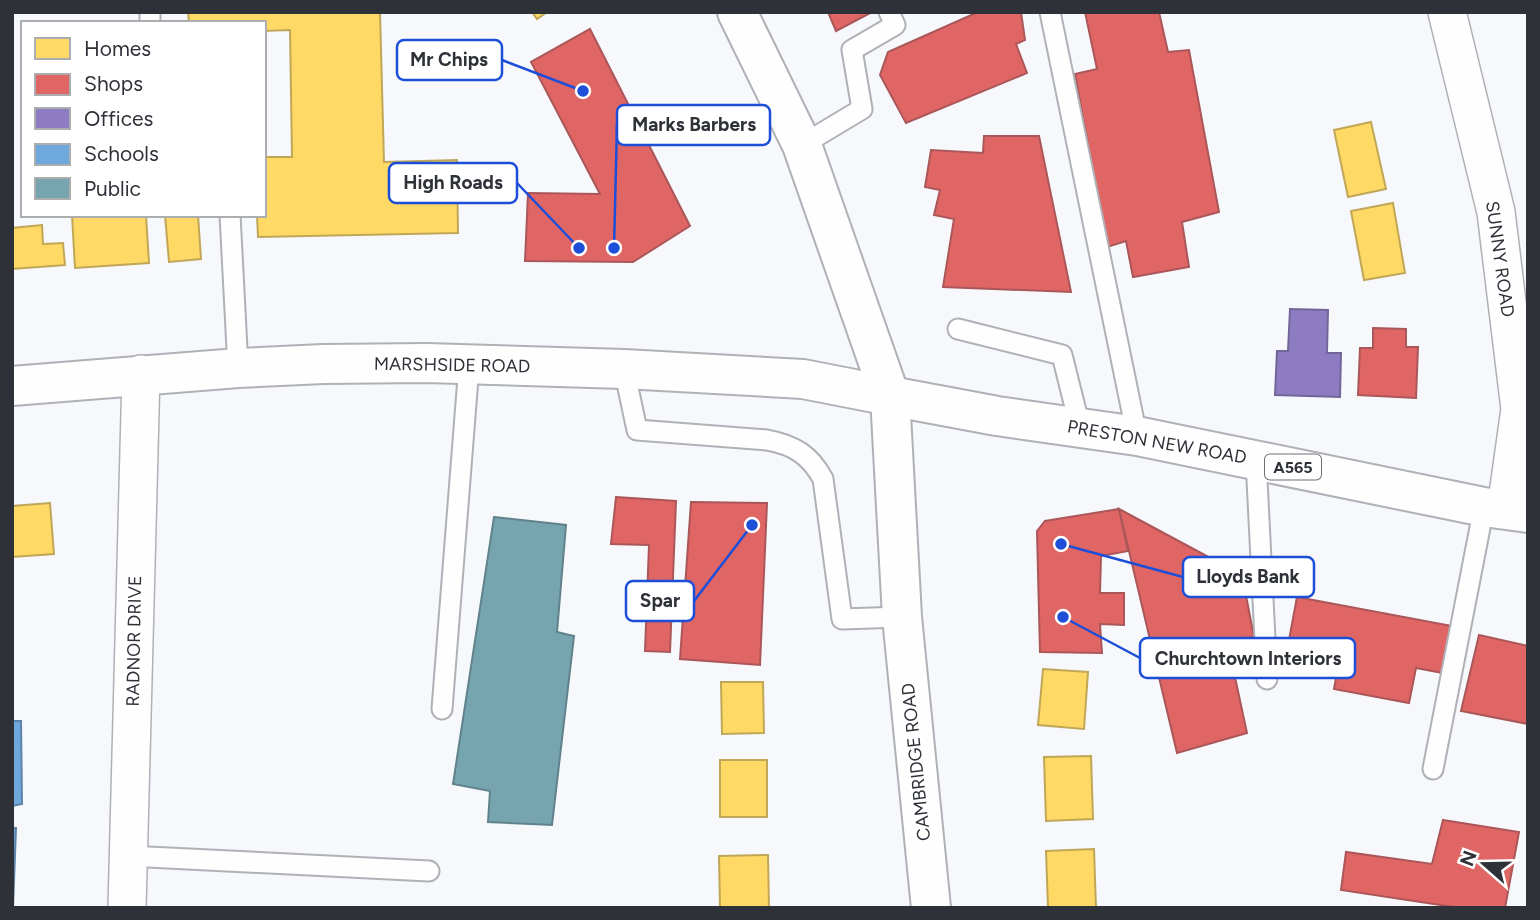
<svg xmlns="http://www.w3.org/2000/svg" width="1540" height="920" font-family="Figtree,sans-serif">
<style>
.homes{fill:#ffd966;stroke:#c0a758;stroke-width:2}
.shops{fill:#e06666;stroke:#ab5658;stroke-width:2}
.offices{fill:#8e7cc3;stroke:#716699;stroke-width:2}
.schools{fill:#6fa8dc;stroke:#5c84ab;stroke-width:2}
.public{fill:#76a5af;stroke:#60828b;stroke-width:2}
.lines{fill:none;stroke-linecap:round;stroke-linejoin:round}
.service-casing{stroke:#afb1b6;stroke-width:23}
.minor-casing{stroke:#afb1b6;stroke-width:40}
.tertiary-casing{stroke:#afb1b6;stroke-width:42}
.primary-casing{stroke:#afb1b6;stroke-width:42}
.trunk-casing{stroke:#afb1b6;stroke-width:42}
.service{stroke:#fefeff;stroke-width:19}
.minor{stroke:#fefeff;stroke-width:37}
.tertiary{stroke:#fefeff;stroke-width:38}
.primary{stroke:#fefeff;stroke-width:38}
.trunk{stroke:#fefeff;stroke-width:38}
.labels{text-anchor:middle;dominant-baseline:central;stroke-width:7;stroke-linejoin:round;paint-order:stroke}
.shield{fill:#fff;stroke:#6d6f74;stroke-width:2}
.shield-label{font-size:16px;font-weight:bold;fill:#2e3138}
.street-label{font-size:18px;fill:#2e3138;stroke:#fff}
.leader{fill:none;stroke:#1d4ed8;stroke-width:2.5}
.callout-dot{fill:#1d4ed8;stroke:#fff;stroke-width:2.5}
.callout{fill:#fff;stroke:#1d4ed8;stroke-width:2.5}
.callout-label{font-size:19px;text-anchor:middle;font-weight:bold;fill:#2e3138}
</style>
<rect width="100%" height="100%" fill="#f6f8fc"/>
<g class="homes">
<polygon points="188,12 380,12 384,162 457,160 458,233 258,237 257,215 264,215 264,157 292,157 290,30 264,31 264,23 189,23"/>
<polygon points="532,12 547,12 537,19"/>
<polygon points="1371,122 1386,189 1348,197 1334,130"/>
<polygon points="1393,203 1405,273 1364,280 1351,211"/>
<polygon points="72,215 146,215 149,263 75,268"/>
<polygon points="165,215 198,215 201,259 169,262"/>
<polygon points="42,225 43,244 63,243 65,265 12,269 12,228"/>
<polygon points="50,503 54,554 12,557 12,506"/>
<polygon points="1043,669 1088,672 1084,729 1038,725"/>
<polygon points="721,682 763,682 764,733 722,734"/>
<polygon points="1091,756 1093,819 1046,821 1044,757"/>
<rect x="720" y="760" width="47" height="57"/>
<polygon points="1094,849 1096,908 1048,908 1046,851"/>
<polygon points="768,855 769,908 720,908 719,856"/>
</g>
<g class="shops">
<polygon points="828,12 872,12 836,31"/>
<polygon points="978,12 1021,12 1025,40 1016,44 1027,73 906,123 880,75 888,52"/>
<polygon points="1085,12 1159,12 1168,52 1189,50 1219,212 1182,222 1189,267 1133,277 1126,241 1107,247 1075,74 1097,69"/>
<polygon points="590,29 690,226 633,262 525,261 528,193 600,194 531,62"/>
<polygon points="984,136 1039,136 1071,292 943,287 954,219 934,215 940,190 925,187 931,150 983,153"/>
<polygon points="1373,328 1406,329 1406,347 1418,347 1416,398 1358,395 1360,348 1373,348"/>
<polygon points="616,497 676,501 670,652 645,651 649,545 611,544"/>
<polygon points="691,502 767,503 760,665 680,659"/>
<polygon points="1119,509 1128,551 1101,556 1100,593 1124,593 1124,625 1100,624 1102,653 1040,652 1037,531 1045,521"/>
<polygon points="1119,509 1242,575 1254,637 1227,640 1247,733 1177,753"/>
<polygon points="1297,597 1452,626 1443,673 1416,668 1409,703 1334,689 1341,650 1289,640"/>
<polygon points="1479,635 1528,646 1528,724 1461,711"/>
<polygon points="1443,820 1519,832 1505,908 1460,908 1341,890 1346,852 1432,864"/>
</g>
<polygon class="offices" points="1290,309 1328,310 1327,353 1341,353 1340,397 1275,395 1277,351 1288,351"/>
<g class="schools">
<polygon points="12,721 21,721 22,804 12,806"/>
<polygon points="12,828 16,828 13,908 12,908"/>
</g>
<polygon class="public" points="494,517 566,525 557,632 574,636 552,825 488,822 490,791 453,784"/>
<g class="lines">
<g class="service-casing">
<g id="service">
<polyline points="150,12 150,23"/>
<polyline points="1050,12 1137,436"/>
<polyline points="802,145 862,109 852,50 895,25 889,12"/>
<polyline points="230,215 238,368"/>
<polyline points="958,329 1062,355 1080,427"/>
<path d="M624 369 637 430 767 440C794 445 810 455 823 479L842 619 902 617"/>
<polyline points="1256,460 1267,679"/>
<polyline points="442,709 469,365"/>
<polyline points="1433,769 1484,507"/>
<polyline points="128,856 429,871"/>
</g>
</g>
<g class="minor-casing">
<g id="minor">
<polyline points="1447,12 1496,212 1520,409 1506,509"/>
<polyline points="127,908 141,374"/>
</g>
</g>
<g class="tertiary-casing">
<polyline id="tertiary" points="12,386 238,368 323,364 426,363 624,369 803,379 890,396"/>
</g>
<g class="primary-casing">
<polyline id="primary" points="890,396 997,416 1137,436 1484,507 1528,513"/>
</g>
<g class="trunk-casing">
<polyline id="trunk" points="737,12 802,145 890,396 902,617 931,908"/>
</g>
<use href="#service" class="service"/>
<use href="#minor" class="minor"/>
<use href="#tertiary" class="tertiary"/>
<use href="#primary" class="primary"/>
<use href="#trunk" class="trunk"/>
</g>
<g class="labels">
<rect class="shield" x="1265" y="454.5" width="56" height="25" rx="5"/>
<g class="shield-label">
<text x="1293" y="467">A565</text>
</g>
<g class="street-label">
<text transform="translate(1500 259) rotate(82)">SUNNY ROAD</text>
<text transform="translate(452 365) rotate(1)">MARSHSIDE ROAD</text>
<text transform="translate(1157 442) rotate(10)">PRESTON NEW ROAD</text>
<text transform="translate(134 641) rotate(-89)">RADNOR DRIVE</text>
<text transform="translate(916 762) rotate(-96)">CAMBRIDGE ROAD</text>
</g>
</g>
<path class="leader" d="M583 91L502 60M614 248L617 125M579 248L517 183M1061 544L1183 577M752 525L694 601M1063 617L1140 658"/>
<g class="callout-dot">
<circle cx="583" cy="91" r="7"/>
<circle cx="614" cy="248" r="7"/>
<circle cx="579" cy="248" r="7"/>
<circle cx="1061" cy="544" r="7"/>
<circle cx="752" cy="525" r="7"/>
<circle cx="1063" cy="617" r="7"/>
</g>
<g class="callout">
<rect x="397" y="40" width="105" height="40" rx="7"/>
<rect x="617" y="105" width="153" height="40" rx="7"/>
<rect x="389" y="163" width="128" height="40" rx="7"/>
<rect x="1183" y="557" width="131" height="40" rx="7"/>
<rect x="626" y="581" width="68" height="40" rx="7"/>
<rect x="1140" y="638" width="215" height="40" rx="7"/>
</g>
<g class="callout-label">
<text x="449" y="66">Mr Chips</text>
<text x="694" y="131">Marks Barbers</text>
<text x="453" y="189">High Roads</text>
<text x="1248" y="583">Lloyds Bank</text>
<text x="660" y="607">Spar</text>
<text x="1248" y="665">Churchtown Interiors</text>
</g>
<rect width="1540" height="920" fill="none" stroke="#2e3138" stroke-width="28"/>
<rect x="21" y="21" width="245" height="196" fill="#ffffff" stroke="#abadaf" stroke-width="2"/>
<rect x="35" y="38" width="35" height="21" fill="#ffd966" stroke="#abadaf" stroke-width="2"/>
<text x="84" y="56" font-size="21" fill="#2e3138">Homes</text>
<rect x="35" y="74" width="35" height="21" fill="#e06666" stroke="#abadaf" stroke-width="2"/>
<text x="84" y="91" font-size="21" fill="#2e3138">Shops</text>
<rect x="35" y="108" width="35" height="21" fill="#8e7cc3" stroke="#abadaf" stroke-width="2"/>
<text x="84" y="126" font-size="21" fill="#2e3138">Offices</text>
<rect x="35" y="144" width="35" height="21" fill="#6fa8dc" stroke="#abadaf" stroke-width="2"/>
<text x="84" y="161" font-size="21" fill="#2e3138">Schools</text>
<rect x="35" y="178" width="35" height="21" fill="#76a5af" stroke="#abadaf" stroke-width="2"/>
<text x="84" y="196" font-size="21" fill="#2e3138">Public</text>
<g transform="translate(1484 864) rotate(290)" stroke="#ffffff" stroke-width="5" paint-order="stroke">
<path d="M0-5L12 26L0 18L-12 26Z" fill="#2e3138"/>
<text y="-10" font-size="19" font-weight="bold" text-anchor="middle" fill="#2e3138">N</text>
</g>
</svg>
